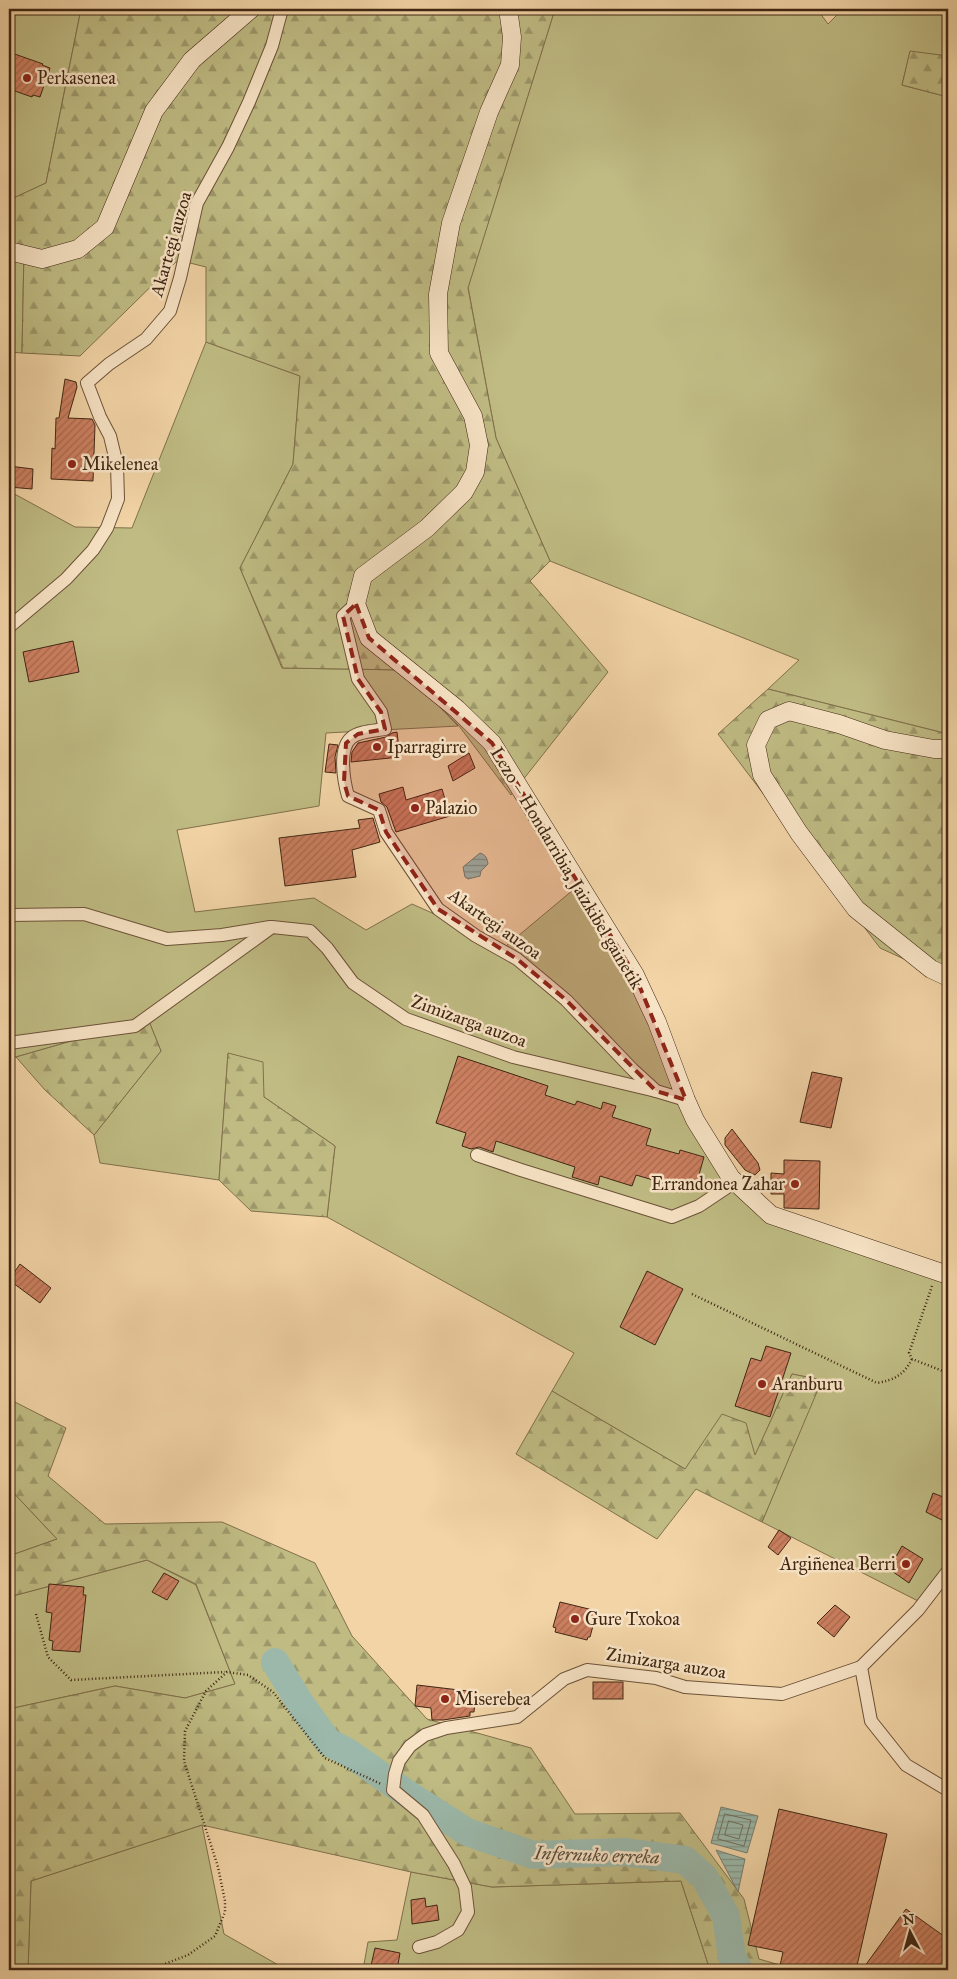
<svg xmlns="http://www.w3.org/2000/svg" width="957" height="1979" font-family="'IM FELL Great Primer',serif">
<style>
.grass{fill:#bfbb83;stroke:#80704b}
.forest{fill:url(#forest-firs);stroke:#80704b}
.water{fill:url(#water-rules);stroke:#777e6e}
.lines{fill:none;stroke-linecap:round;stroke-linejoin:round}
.shore{stroke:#6e6f5e;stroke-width:1}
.river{stroke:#9bb8aa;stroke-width:28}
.building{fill:url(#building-hatch);stroke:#402613}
.street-casing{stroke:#6c5238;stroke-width:14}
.secondary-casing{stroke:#402613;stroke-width:19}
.path{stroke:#402613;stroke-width:2.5;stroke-dasharray:1 2.5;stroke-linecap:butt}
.street{stroke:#f7e3c5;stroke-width:12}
.secondary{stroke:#f7e3c5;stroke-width:18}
.marked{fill:#8f2418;fill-opacity:0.2;stroke:#8f2418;stroke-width:4;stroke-dasharray:10 6;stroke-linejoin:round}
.poi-dot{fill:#8f2418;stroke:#f7e3c5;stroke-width:2}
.labels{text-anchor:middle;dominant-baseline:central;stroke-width:5;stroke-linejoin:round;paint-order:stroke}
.poi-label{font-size:18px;fill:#402613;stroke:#f7e3c5;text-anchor:start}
.street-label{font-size:18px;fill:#402613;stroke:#f7e3c5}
.water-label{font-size:19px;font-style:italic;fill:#574a39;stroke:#f7e3c5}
</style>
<defs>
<pattern id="forest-firs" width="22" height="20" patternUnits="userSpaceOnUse" patternTransform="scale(1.25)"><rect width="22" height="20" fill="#bfbb83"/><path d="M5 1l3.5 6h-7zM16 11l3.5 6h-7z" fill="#9d986a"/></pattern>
<pattern id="water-rules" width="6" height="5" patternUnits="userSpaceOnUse" patternTransform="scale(1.25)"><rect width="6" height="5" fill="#9bb8aa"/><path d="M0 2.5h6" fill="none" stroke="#809589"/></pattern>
<pattern id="building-hatch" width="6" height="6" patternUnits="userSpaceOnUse" patternTransform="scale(1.25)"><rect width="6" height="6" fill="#cd8061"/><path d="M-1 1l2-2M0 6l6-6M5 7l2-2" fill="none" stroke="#a8694f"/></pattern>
</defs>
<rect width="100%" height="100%" fill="#f2d4a6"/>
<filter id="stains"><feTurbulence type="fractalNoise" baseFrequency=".004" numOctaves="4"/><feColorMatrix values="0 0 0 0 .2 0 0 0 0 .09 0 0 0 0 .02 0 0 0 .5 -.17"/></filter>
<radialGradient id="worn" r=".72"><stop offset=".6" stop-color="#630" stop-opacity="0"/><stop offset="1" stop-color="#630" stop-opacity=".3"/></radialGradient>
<g class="grass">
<polygon points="9,9 81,9 46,183 10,200 9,200"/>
<polygon points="555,9 817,9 828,24 843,9 948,9 948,56 910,52 902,85 948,97 948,734 768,689 799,660 550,561 496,438 468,287"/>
<polygon points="9,246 24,250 22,353 9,352"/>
<polygon points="206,342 300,376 293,464 240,568 282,668 404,670 458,726 326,733 319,806 177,830 195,912 314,898 366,930 412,904 506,946 579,885 745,1199 948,1269 948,1572 924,1604 762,1522 821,1380 792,1374 755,1456 685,1469 552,1391 574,1353 327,1217 335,1146 264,1097 228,1054 219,1180 100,1163 94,1135 161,1051 148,1019 16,1057 9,1054 9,491 75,527 132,528"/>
<polygon points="9,1488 57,1539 9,1556"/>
<polygon points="147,1560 196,1585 235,1684 185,1698 115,1686 9,1709 9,1597"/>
<polygon points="202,1825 224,1934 287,1970 28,1970 31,1881"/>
<polygon points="411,1872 492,1887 681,1881 710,1970 363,1970 368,1942 397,1940"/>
</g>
<g class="forest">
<polygon points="81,9 555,9 468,288 496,438 550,561 530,581 608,672 511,795 459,726 404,670 283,668 240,568 293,464 300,376 206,342 206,267 178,260 80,356 22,353 24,250 9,246 9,200 46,183"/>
<polygon points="910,51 948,56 948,97 902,85"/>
<polygon points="768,689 948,734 948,979 880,948 718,734"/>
<polygon points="148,1019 161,1051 94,1135 45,1090 16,1057"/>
<polygon points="228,1053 263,1062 264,1097 335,1146 327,1217 251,1211 219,1180"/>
<polygon points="792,1374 822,1380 762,1522 696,1489 657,1539 516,1454 552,1391 685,1469 722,1414 746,1423 755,1455"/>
<polygon points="9,1399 66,1428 48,1476 105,1524 222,1522 315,1563 352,1636 427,1719 531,1748 575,1814 680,1813 744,1899 759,1959 797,1970 710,1970 681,1881 492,1887 411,1872 202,1825 31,1881 28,1970 9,1970 9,1709 115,1686 185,1698 235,1684 196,1584 147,1560 9,1597 9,1556 57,1539 9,1488"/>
</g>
<g class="water">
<path d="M480 853C486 855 487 858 488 864L481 871 480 876 468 879 465 877 463 867Z"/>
<polygon points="721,1807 758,1816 747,1853 711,1843"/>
<polygon points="716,1850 745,1859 738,1892"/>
</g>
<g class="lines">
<g class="shore">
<polygon points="725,1814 751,1820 744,1846 718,1839"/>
<polygon points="729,1821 743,1825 739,1839 725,1835"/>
</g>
<polyline class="river" points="275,1662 300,1703 328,1742 349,1753 406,1793 467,1832 533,1855 624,1852 685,1860 705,1878 726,1916 732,1957 739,1970"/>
</g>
<g class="building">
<polygon points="9,52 43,64 42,65 50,68 40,97 33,95 32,97 9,89"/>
<polygon points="65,379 76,382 77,387 68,418 92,419 95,425 93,481 51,479 52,448 55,449 56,418 59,418"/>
<polygon points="9,466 33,469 32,489 9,487"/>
<polygon points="73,641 79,672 29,682 23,652"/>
<polygon points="397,732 400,757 351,762 352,752 358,743 386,737 392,733"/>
<polygon points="329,744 338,745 335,757 336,773 325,772"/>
<polygon points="469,753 475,768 453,781 448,766"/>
<polygon points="403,787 406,800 442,789 450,816 396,832 387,807 381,802 379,794"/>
<polygon points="373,818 380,842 352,850 356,877 285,886 279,838 360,828 358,820"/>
<polygon points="458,1056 548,1086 545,1095 575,1105 577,1101 601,1109 603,1102 616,1106 612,1117 651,1129 646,1145 679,1154 680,1150 704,1157 694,1192 636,1175 632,1186 600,1176 598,1185 572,1177 575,1167 496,1141 493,1152 479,1147 471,1149 462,1146 466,1133 436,1123"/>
<polygon points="812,1072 842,1078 831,1128 800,1122"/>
<polygon points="732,1129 758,1163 760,1170 755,1175 745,1170 725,1145 725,1138"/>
<polygon points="784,1160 820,1161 819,1209 784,1208 784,1194 771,1194 771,1173 784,1174"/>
<polygon points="20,1264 51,1288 40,1303 9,1280"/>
<polygon points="647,1271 683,1289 655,1345 620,1327"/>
<polygon points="766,1346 791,1353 770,1417 735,1406 751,1358 761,1361"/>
<polygon points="933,1493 948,1499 948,1523 926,1512"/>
<polygon points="779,1530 791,1538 778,1555 768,1547"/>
<polygon points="902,1546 923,1559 909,1583 889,1569"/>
<polygon points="164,1573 179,1581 167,1600 152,1592"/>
<polygon points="49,1584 84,1587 83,1595 86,1595 80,1652 52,1650 53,1641 49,1640 52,1613 46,1612"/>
<polygon points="560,1602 597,1611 590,1637 588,1637 587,1640 555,1632 556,1628 553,1627"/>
<polygon points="835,1605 850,1617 834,1637 817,1623"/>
<rect x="593" y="1682" width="30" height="17"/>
<polygon points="417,1685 476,1692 474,1712 470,1712 470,1716 443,1720 432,1720 431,1708 415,1706"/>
<polygon points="779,1809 887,1834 856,1970 779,1970 783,1952 748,1945"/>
<polygon points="425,1898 426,1907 437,1905 439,1920 412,1924 411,1900"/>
<polygon points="906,1909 948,1939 948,1970 862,1970"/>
<polygon points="375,1948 400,1953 397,1970 370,1970"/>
</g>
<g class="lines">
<g class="street-casing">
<g id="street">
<path d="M356 604 343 616 358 679 381 712 385 729C375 731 359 731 351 738 338 749 344 782 348 796L379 810 386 832 438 909 476 936 517 959 566 1000 633 1070 656 1091 686 1100"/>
<polyline points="9,627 66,579 93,550 107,528 118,499 117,465 110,436 100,417 87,383 109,364 146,339 170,311 180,278 197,203 228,147 249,102 272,46 282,9"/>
<polyline points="9,915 84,914 167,939 222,935 270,927"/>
<polyline points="9,1043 135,1026 272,927 310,931 327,948 353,983 406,1019 513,1057 656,1091"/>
<polyline points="477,1155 521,1170 672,1217 699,1206 735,1182"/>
<polyline points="948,1571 918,1610 861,1667 871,1721 906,1765 948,1790"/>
<polyline points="419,1947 437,1942 458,1930 468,1912 465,1887 454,1864 423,1815 393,1790 395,1774 399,1761 410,1746 425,1735 446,1728 517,1717 564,1679 587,1670 656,1678 685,1687 782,1694 861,1667"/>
</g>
</g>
<g class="secondary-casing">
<g id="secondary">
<polyline points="508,9 512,37 510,65 489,112 451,223 438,294 439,353 473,416 479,445 475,472 464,492 427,528 363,576 356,604 369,638 457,709 492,743 635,975 657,1022 686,1100 695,1120 731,1178 771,1215 948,1275"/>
<polyline points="9,251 42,259 78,249 105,227 154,111 192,60 251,9"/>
<polyline points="948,749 934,749 885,740 839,724 789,711 768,720 756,745 762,775 799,833 856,909 931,969 948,977"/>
</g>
</g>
<g class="path">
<polyline points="932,1286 909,1353 912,1359 948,1373"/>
<path d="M692 1294 877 1383C894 1380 904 1375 912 1359"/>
<polyline points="36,1614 48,1657 71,1680 225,1672"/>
<polyline points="149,1970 188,1955 215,1936 225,1912 225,1901 218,1867 184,1761 185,1731 206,1691 227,1672 248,1675 273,1692 325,1758 381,1784"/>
</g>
<use href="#street" class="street"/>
<use href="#secondary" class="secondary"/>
</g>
<path class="marked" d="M356 604 369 638 492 743 635 975 686 1100 656 1091 566 1000 517 959 438 909 386 832 379 810 348 796 344 782 346 743 358 734 385 729 381 712 358 679 343 616Z"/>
<g class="poi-dot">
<circle cx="27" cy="78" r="5"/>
<circle cx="72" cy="464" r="5"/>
<circle cx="377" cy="747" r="5"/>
<circle cx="415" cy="808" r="5"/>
<circle cx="795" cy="1184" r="5"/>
<circle cx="762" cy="1384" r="5"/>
<circle cx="906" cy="1564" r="5"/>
<circle cx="575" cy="1619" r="5"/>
<circle cx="445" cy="1699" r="5"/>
</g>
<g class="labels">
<g class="poi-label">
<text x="37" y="78">Perkasenea</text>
<text x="82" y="464">Mikelenea</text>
<text x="387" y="747">Iparragirre</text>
<text x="425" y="808">Palazio</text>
<text x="785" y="1184" text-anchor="end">Errandonea Zahar</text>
<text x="772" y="1384">Aranburu</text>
<text x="896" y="1564" text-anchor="end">Argiñenea Berri</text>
<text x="585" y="1619">Gure Txokoa</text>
<text x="455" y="1699">Miserebea</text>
</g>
<g class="street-label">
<text transform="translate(171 244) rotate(-74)">Akartegi auzoa</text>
<text transform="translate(567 868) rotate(59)">Lezo – Hondarribia, Jaizkibel gainetik</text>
<text transform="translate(495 924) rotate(35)">Akartegi auzoa</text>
<text transform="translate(469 1021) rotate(20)">Zimizarga auzoa</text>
<text transform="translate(666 1663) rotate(9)">Zimizarga auzoa</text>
</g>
<g class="water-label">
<text transform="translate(597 1855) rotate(2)">Infernuko erreka</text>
</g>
</g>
<rect width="957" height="1979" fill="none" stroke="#f2d4a6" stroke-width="30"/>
<rect x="10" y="10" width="937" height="1959" fill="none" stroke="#402613" stroke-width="2.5"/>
<rect x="15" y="15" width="927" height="1949" fill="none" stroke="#402613"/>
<g transform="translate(910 1932) rotate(354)" stroke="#f7e3c5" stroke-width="4" paint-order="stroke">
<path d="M0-4L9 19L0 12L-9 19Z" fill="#402613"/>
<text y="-8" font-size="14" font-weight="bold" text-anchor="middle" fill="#402613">N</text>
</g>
<rect width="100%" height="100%" filter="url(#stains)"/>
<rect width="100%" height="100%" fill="url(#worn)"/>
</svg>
